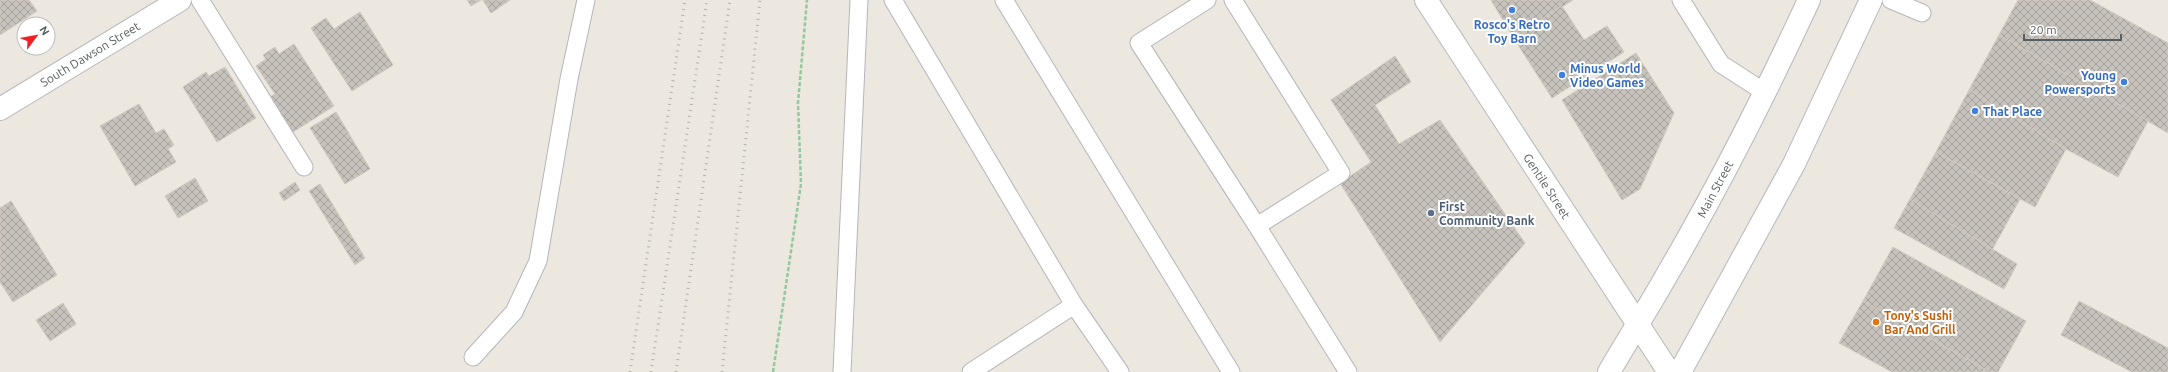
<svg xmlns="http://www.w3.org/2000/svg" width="2168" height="372" font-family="Ubuntu,sans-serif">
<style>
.building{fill:url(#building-cross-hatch);stroke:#d1c9bd}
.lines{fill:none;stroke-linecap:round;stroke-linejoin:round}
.service-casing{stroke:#b2b6bb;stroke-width:19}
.minor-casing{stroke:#b2b6bb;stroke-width:24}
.secondary-casing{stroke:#b3b8bd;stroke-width:24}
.path{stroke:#92c89c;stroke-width:2.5;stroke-dasharray:4 2;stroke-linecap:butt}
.service{stroke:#fff;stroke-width:17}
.minor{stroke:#fff;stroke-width:22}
.secondary{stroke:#fff;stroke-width:22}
.rail{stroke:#b1b2b2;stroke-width:3;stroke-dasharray:1 5;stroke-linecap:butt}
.shop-dot{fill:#3f7fe0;stroke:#fff;stroke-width:1.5}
.service-dot{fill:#5c6f8a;stroke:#fff;stroke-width:1.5}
.food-dot{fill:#e8710a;stroke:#fff;stroke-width:1.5}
.labels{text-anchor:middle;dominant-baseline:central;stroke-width:4;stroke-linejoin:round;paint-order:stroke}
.shop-label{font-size:12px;font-weight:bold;fill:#366cbe;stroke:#fff;text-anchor:start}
.street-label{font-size:12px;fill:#585d61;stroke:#fff}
.service-label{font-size:12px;font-weight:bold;fill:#4e5e75;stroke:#fff;text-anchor:start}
.food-label{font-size:12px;font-weight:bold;fill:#c56008;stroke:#fff;text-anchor:start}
</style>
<defs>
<pattern id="building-cross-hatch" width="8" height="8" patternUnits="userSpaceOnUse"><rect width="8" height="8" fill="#c7c3bc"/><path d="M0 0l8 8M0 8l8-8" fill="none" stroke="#a4a29c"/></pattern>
</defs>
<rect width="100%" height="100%" fill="#ece8df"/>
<g class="building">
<polygon points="0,0 29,0 37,11 0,35"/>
<polygon points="467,0 481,0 471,6"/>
<polygon points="483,0 510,0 491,13"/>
<polygon points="1491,0 1573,0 1513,37"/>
<polygon points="2018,0 2090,0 2168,43 2168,133 1999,35"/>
<polygon points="1562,6 1584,40 1607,26 1624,52 1552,98 1513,37"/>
<polygon points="360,12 393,65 352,91 311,28 326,18 334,29"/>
<polygon points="1999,35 2148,121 2118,177 2066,149 1969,90"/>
<polygon points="294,44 334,106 293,132 270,97 275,94 256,66 266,59 263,55 275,47 279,54"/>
<polygon points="1636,53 1674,113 1640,189 1622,200 1562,100"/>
<polygon points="1395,56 1411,82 1375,105 1399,144 1440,120 1525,243 1440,342 1340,183 1371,162 1331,100"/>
<polygon points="225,67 256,118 217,142 183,87 206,72 209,76"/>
<polygon points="1969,90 2066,149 2035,207 1936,152"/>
<polygon points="139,104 156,133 164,129 174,145 168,149 176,162 135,186 100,126"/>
<polygon points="336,112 370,169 345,184 310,128"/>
<polygon points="1936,152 2020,199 1992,250 1910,199"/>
<polygon points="195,178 208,201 178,218 165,196"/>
<polygon points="295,182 300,190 284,201 279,193"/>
<polygon points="320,184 365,258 355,265 309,191"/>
<polygon points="1910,199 2017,264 2004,289 1894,228"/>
<polygon points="11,201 57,275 13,302 0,282 0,208"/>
<polygon points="1893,247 2026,321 1998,372 1990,372 1863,301"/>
<polygon points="1863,301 1990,372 1892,372 1839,343"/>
<polygon points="2079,301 2168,348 2168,372 2132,372 2061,335"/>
<polygon points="63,303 76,324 50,341 36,320"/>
</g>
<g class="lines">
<g class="service-casing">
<g id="service">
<polyline points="200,0 304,167"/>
<polyline points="893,0 1074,305 1120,372"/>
<polyline points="1004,0 1231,372"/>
<polyline points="1207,0 1139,43 1257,226 1348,372"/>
<polyline points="1233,0 1341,173 1257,226"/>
<polyline points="1681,0 1721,64 1766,93"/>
<polyline points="1891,0 1922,13"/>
<polyline points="473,357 514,312 538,261 569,79 586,0"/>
<polyline points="842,372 859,0"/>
<polyline points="971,372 1074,305"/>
</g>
</g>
<g class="minor-casing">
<polyline id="minor" points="0,109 180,0"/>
</g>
<g class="secondary-casing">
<g id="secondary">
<polyline points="1426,0 1669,372"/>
<path d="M1609 372C1628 339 1649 307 1668 273 1720 184 1766 93 1809 0"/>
<polyline points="1680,372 1794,164 1871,0"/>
</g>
</g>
<polyline class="path" points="773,372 801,184 798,103 807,0"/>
<use href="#service" class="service"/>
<use href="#minor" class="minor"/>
<use href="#secondary" class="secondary"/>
<g class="rail">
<polyline points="630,372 685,0"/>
<polyline points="651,372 707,0"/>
<polyline points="676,372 730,0"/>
<polyline points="722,372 760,0"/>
</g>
</g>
<g class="shop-dot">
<circle cx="1512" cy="10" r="4"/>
<circle cx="1562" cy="75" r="4"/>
<circle cx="2124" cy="82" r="4"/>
<circle cx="1975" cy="111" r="4"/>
</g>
<circle class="service-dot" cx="1431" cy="213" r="4"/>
<circle class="food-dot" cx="1876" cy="322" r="4"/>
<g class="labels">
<g class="shop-label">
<text x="1512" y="24" text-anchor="middle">Rosco's Retro<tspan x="1512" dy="14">Toy Barn</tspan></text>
<text x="1570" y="68">Minus World<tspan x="1570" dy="14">Video Games</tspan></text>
<text x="2116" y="75" text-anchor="end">Young<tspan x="2116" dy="14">Powersports</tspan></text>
<text x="1983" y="111">That Place</text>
</g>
<g class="street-label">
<text transform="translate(90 54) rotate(-31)">South Dawson Street</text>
<text transform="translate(1547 186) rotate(57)">Gentile Street</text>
<text transform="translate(1715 189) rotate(-62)">Main Street</text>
</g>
<g class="service-label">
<text x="1439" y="206">First<tspan x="1439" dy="14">Community Bank</tspan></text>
</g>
<g class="food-label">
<text x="1884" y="315">Tony's Sushi<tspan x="1884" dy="14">Bar And Grill</tspan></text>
</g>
</g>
<g transform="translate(36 36) rotate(58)"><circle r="19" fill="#ffffff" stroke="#bcbec0"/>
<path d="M0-3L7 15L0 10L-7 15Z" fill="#f21f20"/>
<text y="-6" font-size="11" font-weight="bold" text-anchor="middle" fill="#585d61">N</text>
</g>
<path d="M2024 34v6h97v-6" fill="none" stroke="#585d61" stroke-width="2"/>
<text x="2030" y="34" font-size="12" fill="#585d61" stroke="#ffffff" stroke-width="3" paint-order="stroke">20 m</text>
</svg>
